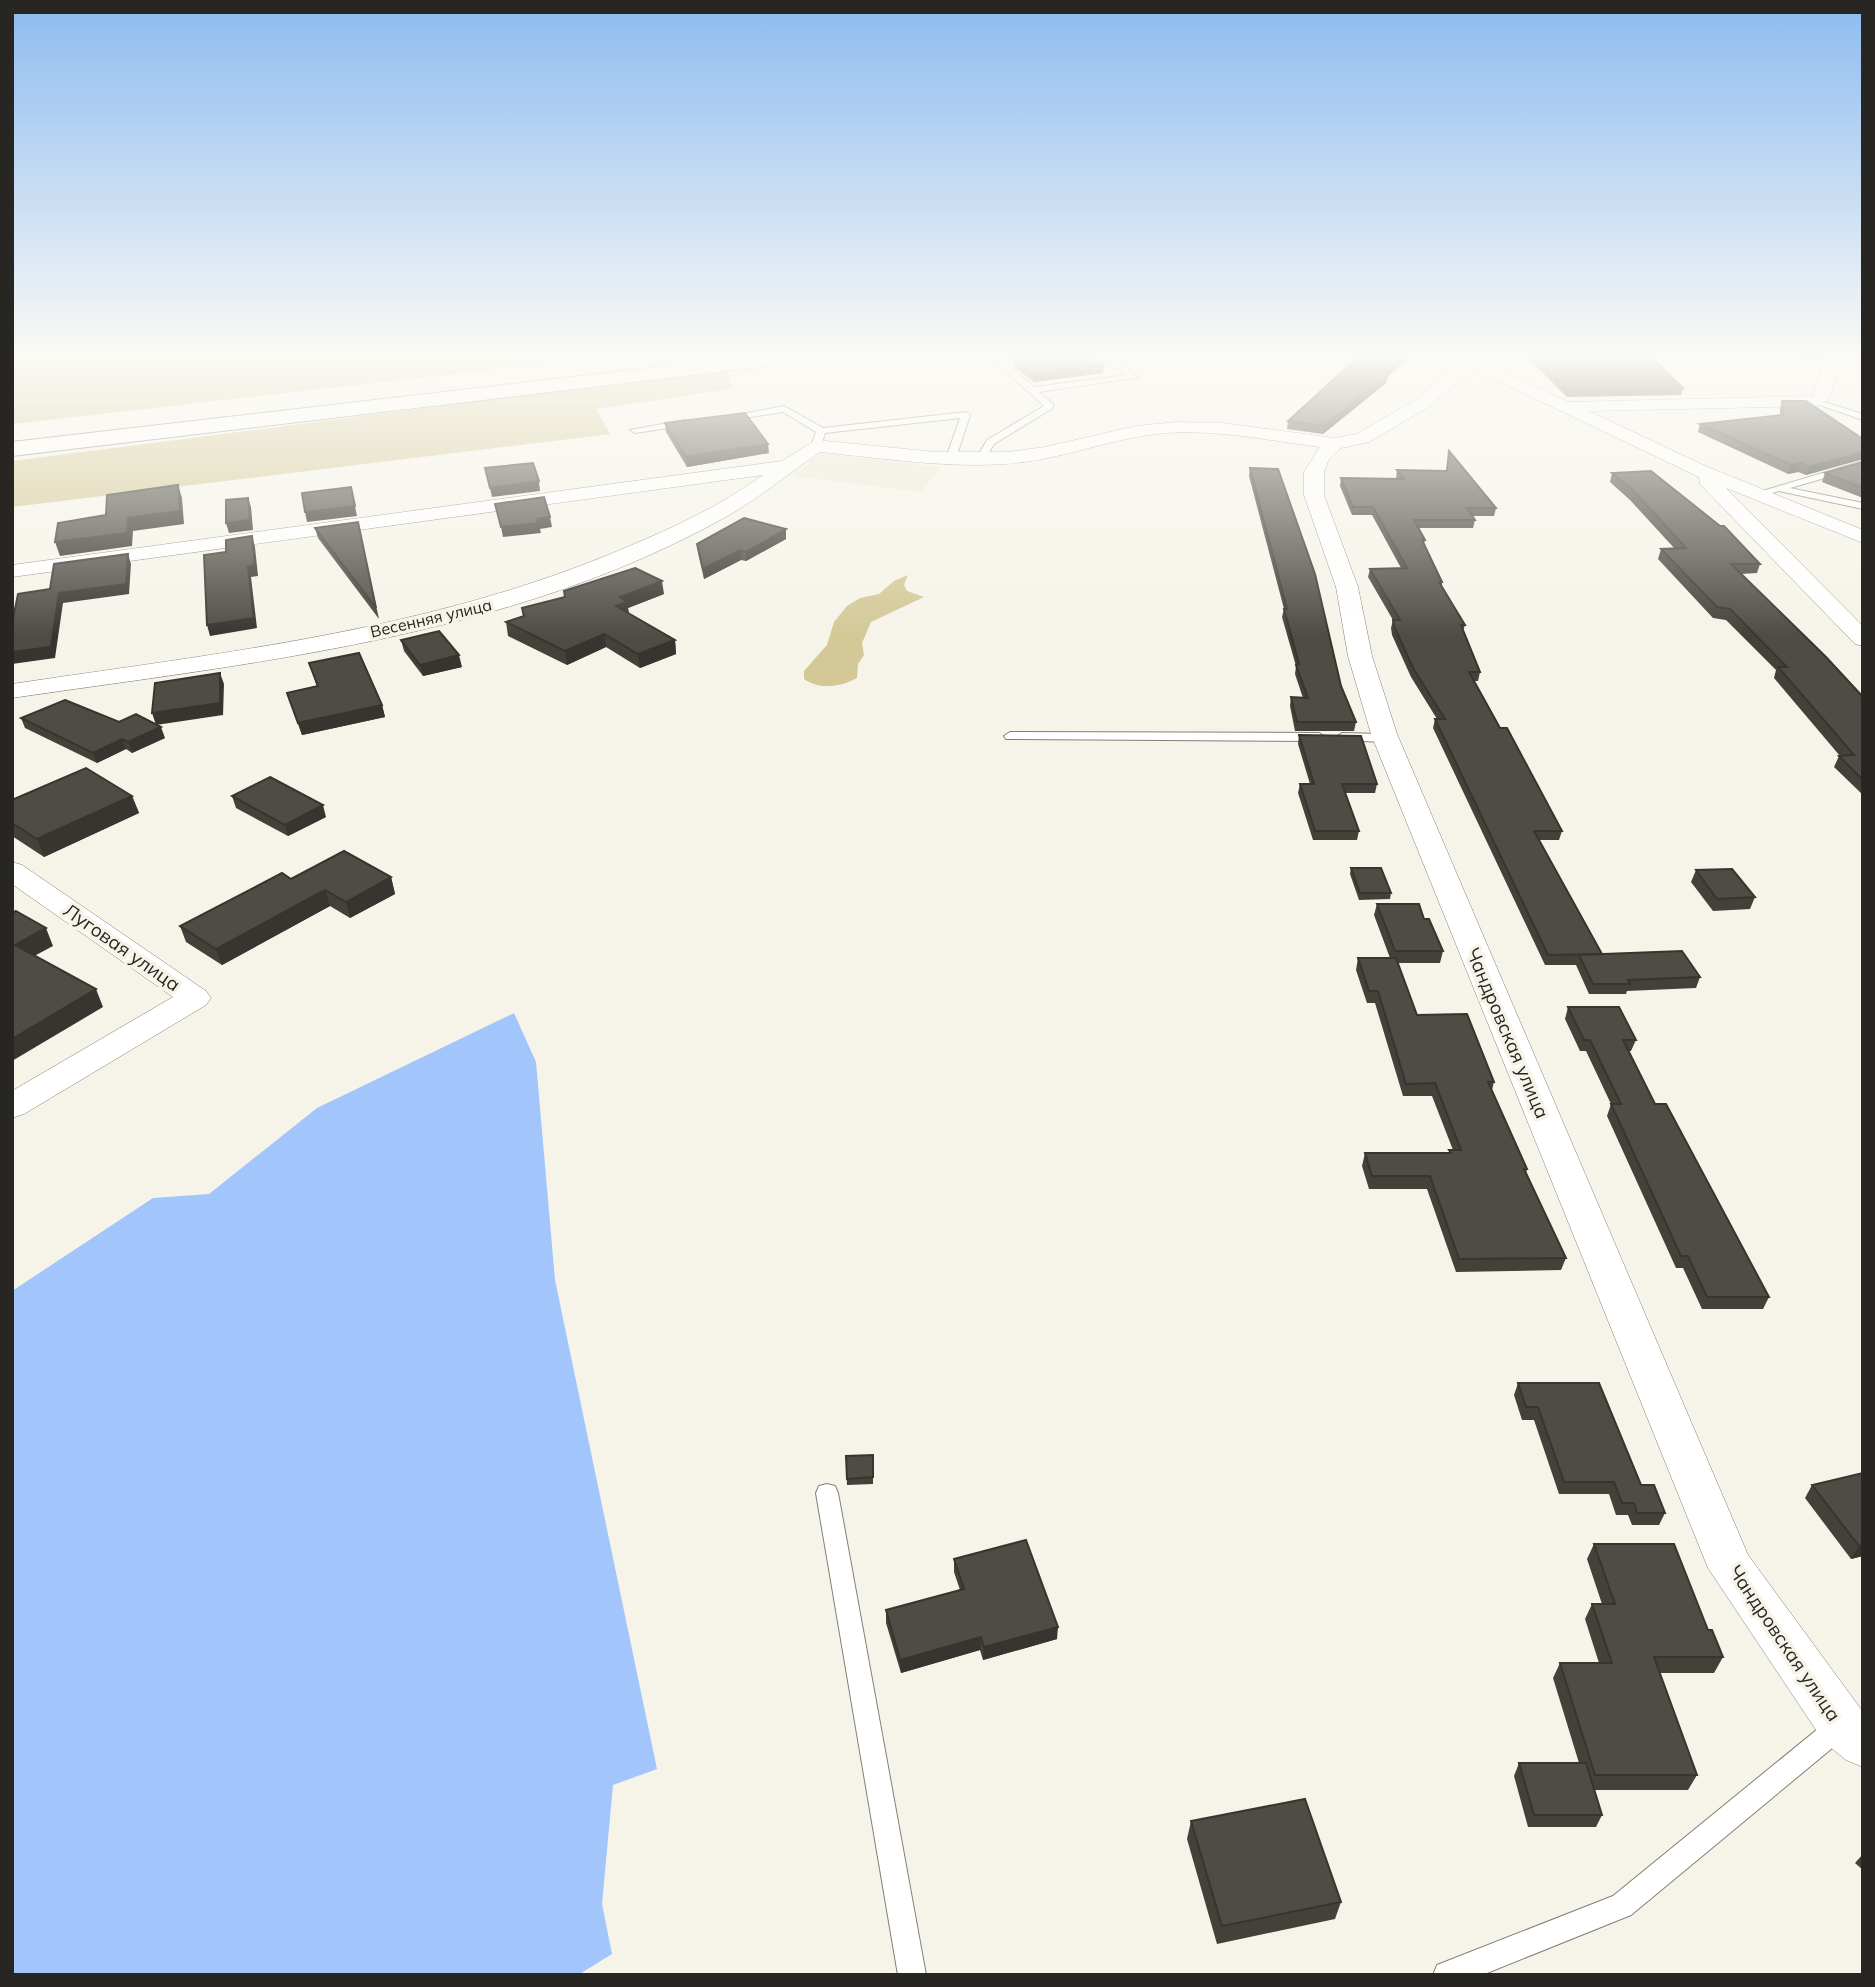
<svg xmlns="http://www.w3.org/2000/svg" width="1875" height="1987" font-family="Mulish,sans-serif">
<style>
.built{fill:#ede9d7}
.green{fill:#d3c896}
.water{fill:#a2c5fc}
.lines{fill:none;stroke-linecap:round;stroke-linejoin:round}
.service-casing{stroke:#828076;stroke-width:2}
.minor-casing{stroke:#828076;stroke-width:1}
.primary-casing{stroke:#828076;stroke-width:2}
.service{fill:#fff;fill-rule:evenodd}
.minor{fill:#fff;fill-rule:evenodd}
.primary{fill:#fff;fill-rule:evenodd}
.wall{fill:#43413a}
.shaded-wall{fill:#373530}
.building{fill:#4e4c44;stroke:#373530;stroke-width:2}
.labels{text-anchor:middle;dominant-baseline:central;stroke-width:7;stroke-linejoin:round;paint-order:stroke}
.far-street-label{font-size:16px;fill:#272623;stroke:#f6f4e9}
.street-label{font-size:19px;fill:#272623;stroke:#f6f4e9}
</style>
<rect width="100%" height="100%" fill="#f6f4e9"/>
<polygon class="built" points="819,453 941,467 921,492 795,476"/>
<g class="green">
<polygon points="12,358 594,358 12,424"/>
<polygon points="728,369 732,389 596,409 610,434 12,507 12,461"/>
<path d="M908 575 904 585 907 591 924 597 871 622 862 643 864 655 858 664 857 678C841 687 820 690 804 679V671L827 645 834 622 847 606 860 598 879 594 894 581Z"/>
</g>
<polygon class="water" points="514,1013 536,1062 555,1280 657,1769 613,1785 602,1904 612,1954 578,1975 12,1975 12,1291 153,1198 209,1194 317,1108"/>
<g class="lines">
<g class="service-casing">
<g id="service">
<polygon points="1016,358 1038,358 1007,364 1034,387 1127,375 1105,358 1114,358 1139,377 1039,392 1053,404 1053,408 994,444 984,461 978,461 976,459 987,440 1044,406 996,362"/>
<polygon points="1814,399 1863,414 1863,420 1814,403"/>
<polygon points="784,406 823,428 966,412 970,415 956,458 951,461 946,458 960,418 825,433 821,446 816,449 811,446 816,432 783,412 725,421 721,418"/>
<polygon points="685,420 689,423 688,425 635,433 630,430"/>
<polygon points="1863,461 1863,467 1790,488 1863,503 1863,509 1779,491 1757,497 1752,494"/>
<polygon points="1010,732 1319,733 1325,737 1319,741 1006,739 1004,736"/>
<polygon points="1342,733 1385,734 1391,738 1385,742 1338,740 1336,737"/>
<polygon points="827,1484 835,1486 838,1493 926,1975 898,1975 816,1493 819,1486"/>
<polygon points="1839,1715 1848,1719 1851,1727 1848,1735 1631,1915 1482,1975 1433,1975 1437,1965 1613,1896 1830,1719"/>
</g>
</g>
<g class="minor-casing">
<g id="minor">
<path d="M1466 358H1484L1482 361 1568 402 1813 396 1825 358H1863V363L1839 364 1830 398 1817 406 1589 411 1703 465 1863 530V543L1726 488 1863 626V646L1855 644 1700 484 1699 477 1473 369 1427 408 1369 442 1341 448 1329 459 1324 472V495L1358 587 1372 656 1397 734 1748 1555 1863 1712V1767L1846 1760 1824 1742 1708 1568 1371 734 1348 656 1336 587 1304 495V472L1320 447C1265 440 1211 428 1156 434 1105 440 1057 461 1005 464 943 468 881 458 820 452 788 474 758 499 724 518 508 638 252 663 12 698V684C220 653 432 631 627 547 675 527 720 506 763 475L12 577V565L782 461 816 440 936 452H1008L1045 447 1136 426 1176 422 1222 423 1335 438 1357 434 1415 400Z"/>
<polygon points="12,862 22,865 206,991 211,998 206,1005 24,1114 12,1118 12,1091 173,997 12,884"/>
</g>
</g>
<g class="primary-casing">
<polygon id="primary" points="737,358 796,358 786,364 12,456 12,442"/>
</g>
<use href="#service" class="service"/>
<use href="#minor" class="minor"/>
<use href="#primary" class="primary"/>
</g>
<g class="wall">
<polygon points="1013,358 1095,358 1103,373 1034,382 1013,366"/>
<polygon points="1357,358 1409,358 1388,376 1386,383 1323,434 1287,429 1288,421"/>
<polygon points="1528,358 1652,358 1683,388 1681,395 1567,397"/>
<polygon points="1796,358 1823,358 1821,360 1801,361"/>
<polygon points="1782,401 1863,439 1863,459 1806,475 1798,472 1788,474 1698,432 1700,424 1780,416 1780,409"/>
<polygon points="665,423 769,453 687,467 666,432"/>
<polygon points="1449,451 1496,508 1494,516 1472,516 1475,520 1473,528 1419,528 1425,540 1424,544 1442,582 1442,586 1465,625 1463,631 1480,672 1478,681 1474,681 1500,728 1562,831 1559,840 1539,840 1602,954 1700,977 1696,988 1627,991 1626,994 1589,994 1576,965 1545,965 1433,728 1435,719 1437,719 1411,677 1392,635 1391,628 1393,620 1368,577 1370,569 1401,568 1372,515 1352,515 1340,486 1341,478 1396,479 1397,470 1446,471"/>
<polygon points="1863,462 1863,498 1822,482 1825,473"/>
<polygon points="1250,468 1356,722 1354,731 1295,731 1290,706 1291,697 1303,698 1295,674 1296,666 1282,617 1284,609 1249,476"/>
<polygon points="1612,473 1760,564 1757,573 1741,574 1863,697 1863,795 1834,767 1839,756 1840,756 1774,678 1776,670 1726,620 1713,618 1658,559 1661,549 1675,549 1630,500 1610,482"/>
<polygon points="358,522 379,619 318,538 315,528"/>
<polygon points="786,539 746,561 741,560 704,579 698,553 697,544"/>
<polygon points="664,594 628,608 629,613 675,640 676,654 640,668 606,647 567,665 508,636 506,622 523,616 522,608"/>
<polygon points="401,640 462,667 423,676 404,651"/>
<polygon points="309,663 382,705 385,717 302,735 287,693 317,687"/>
<polygon points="21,718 119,722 165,738 132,753 126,749 97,763 25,728"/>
<polygon points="1299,735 1377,784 1375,793 1345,793 1359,831 1357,840 1313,840 1298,793 1300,784 1310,784 1298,744"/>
<polygon points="132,796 139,813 44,857 12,836 12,800"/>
<polygon points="232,796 326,817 288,836 236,808"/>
<polygon points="1351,868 1391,893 1390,899 1359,900 1350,874"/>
<polygon points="1696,870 1755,897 1750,909 1713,911 1691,882"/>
<polygon points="391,877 395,894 350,918 330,906 222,965 186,942 180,926 291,879"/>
<polygon points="1377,904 1424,919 1443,951 1440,963 1398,963 1417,1015 1494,1082 1492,1090 1527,1169 1526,1173 1566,1258 1561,1270 1456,1272 1427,1189 1369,1189 1362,1166 1365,1153 1449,1153 1449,1150 1453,1150 1432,1096 1403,1096 1375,1003 1367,1003 1356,970 1358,958 1390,958 1374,915"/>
<polygon points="1568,1007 1636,1040 1631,1051 1629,1051 1655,1104 1769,1297 1763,1309 1702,1309 1683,1268 1676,1268 1607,1116 1611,1104 1586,1051 1580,1051 1565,1019"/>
<polygon points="1518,1383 1641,1485 1665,1513 1659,1525 1632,1525 1628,1515 1616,1515 1609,1494 1559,1494 1534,1420 1522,1420 1514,1395"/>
<polygon points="873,1455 873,1484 847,1485 846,1456"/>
<polygon points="1863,1473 1863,1556 1851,1559 1805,1498 1812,1485"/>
<polygon points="1594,1544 1708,1630 1723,1657 1714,1673 1660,1673 1697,1775 1688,1790 1594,1790 1602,1815 1596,1827 1528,1827 1514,1776 1519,1763 1579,1763 1553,1678 1560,1663 1599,1663 1585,1619 1592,1604 1602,1604 1587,1559"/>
<polygon points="954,1559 1057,1639 983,1660 980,1650 901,1673 886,1623 886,1610 960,1590 954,1572"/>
<polygon points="1191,1821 1341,1902 1335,1919 1217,1944 1187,1839"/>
<polygon points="1863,1854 1863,1870 1855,1863"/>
</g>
<g class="shaded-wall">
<polygon points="1402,358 1409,358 1388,376 1386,383 1323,434 1324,426"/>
<polygon points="1104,364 1103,373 1034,382 1035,373"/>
<polygon points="768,444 769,453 687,467 686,457"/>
<polygon points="1863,452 1863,459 1806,475 1809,467"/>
<polygon points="1801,463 1798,472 1788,474 1791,465"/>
<polygon points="539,481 540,491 492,497 490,488"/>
<polygon points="178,485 182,498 184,524 133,531 132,546 60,556 55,542 128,518"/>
<polygon points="351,487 357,516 307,522 305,512"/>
<polygon points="248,498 251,507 253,530 229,533 226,523"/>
<polygon points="550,517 552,527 540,529 541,533 503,537 501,527"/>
<polygon points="786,529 786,539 746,561 746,552"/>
<polygon points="252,536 255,547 258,576 251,577 257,628 210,636 207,625 248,567"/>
<polygon points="740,550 741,560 704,579 703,569"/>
<polygon points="128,554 131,564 129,594 63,603 55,658 12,664 12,652 59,593"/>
<polygon points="662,581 664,594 628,608 629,615 616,606 620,597"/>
<polygon points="604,634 606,647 567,665 565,651"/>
<polygon points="675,640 676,654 640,668 638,654"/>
<polygon points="459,655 462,667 423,676 420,665"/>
<polygon points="220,673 224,684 223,715 156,725 152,713"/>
<polygon points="382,705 385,717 302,735 298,723"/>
<polygon points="161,727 165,738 132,753 128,742"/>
<polygon points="122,739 126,749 97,763 93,753"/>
<polygon points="132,796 139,813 44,857 37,839"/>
<polygon points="323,805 326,817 288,836 285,825"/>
<polygon points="391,877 395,894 350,918 346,902"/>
<polygon points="325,890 330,906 222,965 216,949"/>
<polygon points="46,928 53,946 23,962 15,945"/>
<polygon points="96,989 103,1007 12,1061 12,1039"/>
<polygon points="1863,1545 1863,1556 1851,1559 1859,1546"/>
<polygon points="1058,1627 1057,1639 983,1660 984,1647"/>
<polygon points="981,1637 980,1650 901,1673 900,1660"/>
</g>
<g class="building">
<polygon points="1014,358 1095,358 1104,364 1035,373"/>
<polygon points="1357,358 1402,358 1382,374 1388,375 1324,426 1288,421"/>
<polygon points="1536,358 1652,358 1683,388 1568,390"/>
<polygon points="1782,401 1806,401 1863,439 1863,452 1809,467 1801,463 1791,465 1700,424 1783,415"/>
<polygon points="745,413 768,444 686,457 665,423"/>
<polygon points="1449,451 1496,508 1467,508 1475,520 1414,520 1425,540 1422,540 1442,582 1439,582 1465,625 1461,625 1480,672 1469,672 1500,728 1507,728 1562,831 1534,831 1602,954 1548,955 1435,719 1445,719 1413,668 1394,626 1393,620 1400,620 1370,569 1407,568 1373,507 1353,507 1341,478 1404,479 1397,470 1447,471"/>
<polygon points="1863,462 1863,488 1825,473"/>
<polygon points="533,463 539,481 490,488 485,468"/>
<polygon points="1250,468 1278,469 1315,574 1341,686 1356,722 1297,722 1291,697 1308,698 1296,665 1299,664 1284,609 1287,609"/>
<polygon points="1651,471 1720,526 1724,526 1760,564 1731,564 1826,657 1863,697 1863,780 1839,756 1854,755 1778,667 1787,667 1730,609 1717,607 1661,549 1686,548 1633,490 1612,473"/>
<polygon points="178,485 180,511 128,518 127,533 55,542 58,523 106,515 107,495"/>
<polygon points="351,487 355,506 305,512 302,493"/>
<polygon points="544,497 550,517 537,519 539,523 501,527 495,504"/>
<polygon points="248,498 250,520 226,523 226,500"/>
<polygon points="744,518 786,529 746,552 740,550 703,569 697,544"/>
<polygon points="358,522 376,608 315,528"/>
<polygon points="252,536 255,565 248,567 254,618 207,625 204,555 226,552 226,540"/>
<polygon points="128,554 126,584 59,593 51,647 12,652 12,624 18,594 50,589 54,564"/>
<polygon points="635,568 662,581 620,597 627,602 616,606 675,640 638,654 604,634 565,651 506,622 524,616 522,608 565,597 564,591"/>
<polygon points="439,631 459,655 420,665 401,640"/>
<polygon points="359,653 382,705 298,723 287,693 318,686 309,663"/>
<polygon points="220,673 220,703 152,713 155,683"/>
<polygon points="65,700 119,722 136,714 161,727 128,742 122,739 93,753 21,718"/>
<polygon points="1299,735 1361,736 1377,784 1342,784 1359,831 1315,831 1300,784 1314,784"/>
<polygon points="86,768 132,796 37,839 12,823 12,800"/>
<polygon points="270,777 323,805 285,825 232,796"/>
<polygon points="344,851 391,877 346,902 325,890 216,949 180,926 282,873 291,879"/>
<polygon points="1351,868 1381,868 1391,893 1360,893"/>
<polygon points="1732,869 1755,897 1717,899 1696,870"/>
<polygon points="1377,904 1419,904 1424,919 1429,919 1443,951 1395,951"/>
<polygon points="16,911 46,928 15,945 96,989 12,1039 12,913"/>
<polygon points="1682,951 1700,977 1628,980 1630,984 1593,984 1579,955"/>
<polygon points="1358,958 1396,958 1417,1015 1467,1014 1494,1082 1488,1082 1527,1169 1524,1169 1566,1258 1459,1259 1430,1176 1372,1176 1365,1153 1451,1153 1449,1150 1461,1150 1435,1083 1406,1084 1378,991 1369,991"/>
<polygon points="1568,1007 1619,1007 1636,1040 1623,1040 1655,1104 1666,1104 1769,1297 1707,1297 1688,1256 1681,1256 1611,1104 1621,1104 1590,1040 1584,1040"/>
<polygon points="1518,1383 1599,1383 1641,1485 1654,1485 1665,1513 1637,1513 1634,1503 1622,1503 1614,1482 1564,1482 1538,1407 1526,1407"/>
<polygon points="873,1455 873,1477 847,1479 846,1456"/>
<polygon points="1863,1473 1863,1545 1859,1546 1812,1485"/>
<polygon points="1026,1540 1058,1627 984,1647 981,1637 900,1660 886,1610 964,1589 954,1559"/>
<polygon points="1594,1544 1674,1544 1708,1630 1712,1630 1723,1657 1654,1657 1697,1775 1595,1775 1560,1663 1612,1663 1592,1604 1615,1604"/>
<polygon points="1519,1763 1586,1763 1602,1815 1534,1815"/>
<polygon points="1305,1799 1341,1902 1222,1926 1191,1821"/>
</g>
<linearGradient id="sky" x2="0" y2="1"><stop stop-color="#8cbbf0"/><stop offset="0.56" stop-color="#fbfaf5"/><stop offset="1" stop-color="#fbfaf5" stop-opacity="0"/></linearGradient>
<rect width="1875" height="636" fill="url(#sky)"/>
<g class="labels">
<g class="far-street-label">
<text transform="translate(431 618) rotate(-13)">Весенняя улица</text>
</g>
<g class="street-label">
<text transform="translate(122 947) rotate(35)">Луговая улица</text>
<text transform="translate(1508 1033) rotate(67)">Чандровская улица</text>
<text transform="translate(1785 1643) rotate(56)">Чандровская улица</text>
</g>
</g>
<rect width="1875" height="1987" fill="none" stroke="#272623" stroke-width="28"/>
</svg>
